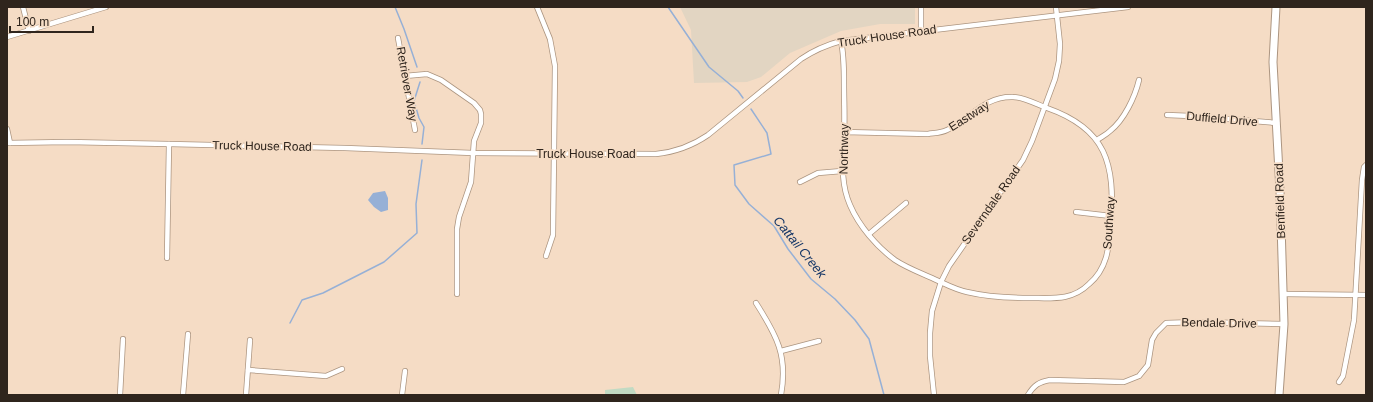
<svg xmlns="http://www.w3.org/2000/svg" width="1373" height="402" font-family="Arial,sans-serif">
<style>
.education{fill:#e2d5c2}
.green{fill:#c1dac3}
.water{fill:#96b0d6}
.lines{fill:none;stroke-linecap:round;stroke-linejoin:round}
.stream{stroke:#96b0d6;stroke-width:1.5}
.minor-casing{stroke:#ac9580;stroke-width:6}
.primary-casing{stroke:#ac9580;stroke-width:9}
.minor{stroke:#fff;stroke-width:4.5}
.primary{stroke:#fff;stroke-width:7}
.labels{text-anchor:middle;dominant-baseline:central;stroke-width:3.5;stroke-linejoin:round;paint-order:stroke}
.street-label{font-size:12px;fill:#2f251d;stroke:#f5dcc5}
.water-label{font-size:13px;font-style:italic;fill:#153666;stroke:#f5dcc5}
</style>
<rect width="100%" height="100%" fill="#f5dcc5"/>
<polygon class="education" points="680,7 915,7 915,24 880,24 841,31 790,53 761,77 747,82 694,83 691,30"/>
<polygon class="green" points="633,387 637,395 605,395 605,390"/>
<polygon class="water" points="385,191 388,198 388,210 381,212 374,207 368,200 373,193"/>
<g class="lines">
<g class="stream">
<polyline points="395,7 404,29 417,67"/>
<polyline points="668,7 709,67 738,91 743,98"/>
<polyline points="420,82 414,101 419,118 424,127 422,144"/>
<polyline points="751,109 767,133 771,154 734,165 735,185 749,204 774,226 788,249 811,279 835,299 855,320 869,339 884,395"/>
<polyline points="290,323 302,300 323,293 384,262 417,233 416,204 422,160"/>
</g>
<g class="minor-casing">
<g id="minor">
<polyline points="23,7 29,31"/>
<polyline points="537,7 550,39 555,66 553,235 546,256"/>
<polyline points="921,31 921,7"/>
<polyline points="7,37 106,7"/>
<polyline points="398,38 415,130"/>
<path d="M841 41C844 55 844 69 844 84 844 101 845 118 844 135 843 160 840 182 850 205 859 226 877 247 895 260 907 268 921 273 934 279 945 284 956 290 967 292 988 297 1008 298 1030 298 1052 298 1072 301 1089 284 1108 268 1109 246 1111 223 1115 164 1107 129 1047 108 1036 104 1024 97 1013 97 983 96 970 120 947 130 941 133 934 133 928 134L844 132"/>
<polyline points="405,76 427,74 441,80 474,103 480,110 481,114 481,123 474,141 471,182 459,217 457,229 457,294"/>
<polyline points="1167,115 1191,116 1277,123"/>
<polyline points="7,129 10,143"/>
<path d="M1097 140C1101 137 1106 135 1110 131 1124 120 1135 97 1139 80"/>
<path d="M7 143 67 142 169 144 345 148 473 153 656 154C675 152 692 146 708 135L801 59C813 51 826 45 841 41L1128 7"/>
<polyline points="800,182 818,173 842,171"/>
<polyline points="1076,212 1111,216"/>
<polyline points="869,234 906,203"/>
<polyline points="167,258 169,144"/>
<polyline points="1283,294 1366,295"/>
<path d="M756 303C777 336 788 356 781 395"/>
<polyline points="781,351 819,341"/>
<polyline points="248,370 326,376 342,369"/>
<polyline points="1339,382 1343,376 1354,320 1362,180 1364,167 1366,165"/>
<polyline points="120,395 123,339"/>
<polyline points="183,395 188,334"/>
<polyline points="246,395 250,340"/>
<polyline points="402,395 405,371"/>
<polyline points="934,395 930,356 930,333 932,311 941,282 949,266 1023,160 1032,141 1055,79 1059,61 1060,44 1056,7"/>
<path d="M1028 395C1034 385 1039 382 1050 380L1124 382 1139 376 1148 365 1152 340 1156 333 1166 323 1196 322 1284 324"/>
</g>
</g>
<g class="primary-casing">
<polyline id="primary" points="1276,7 1273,62 1280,191 1284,324 1279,395"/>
</g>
<use href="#minor" class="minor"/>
<use href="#primary" class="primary"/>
</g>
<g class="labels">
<g class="street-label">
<text transform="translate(887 36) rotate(-8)">Truck House Road</text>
<text transform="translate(407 84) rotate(80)">Retriever Way</text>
<text transform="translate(969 116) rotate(-32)">Eastway</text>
<text transform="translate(1222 119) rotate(5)">Duffield Drive</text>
<text transform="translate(262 146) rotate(1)">Truck House Road</text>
<text transform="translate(844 149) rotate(-89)">Northway</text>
<text x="586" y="154">Truck House Road</text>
<text transform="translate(1280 201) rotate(-92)">Benfield Road</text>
<text transform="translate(991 205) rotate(-55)">Severndale Road</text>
<text transform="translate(1109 223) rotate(-86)">Southway</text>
<text transform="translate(1219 323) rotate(1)">Bendale Drive</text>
</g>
<g class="water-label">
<text transform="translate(800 247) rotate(51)">Cattail Creek</text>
</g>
</g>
<rect width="1373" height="402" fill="none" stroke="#2f251d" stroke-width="16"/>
<path d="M10 26v6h83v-6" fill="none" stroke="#2f251d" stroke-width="2"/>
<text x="16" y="26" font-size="12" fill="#2f251d" stroke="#f5dcc5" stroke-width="3" paint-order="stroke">100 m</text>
</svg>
